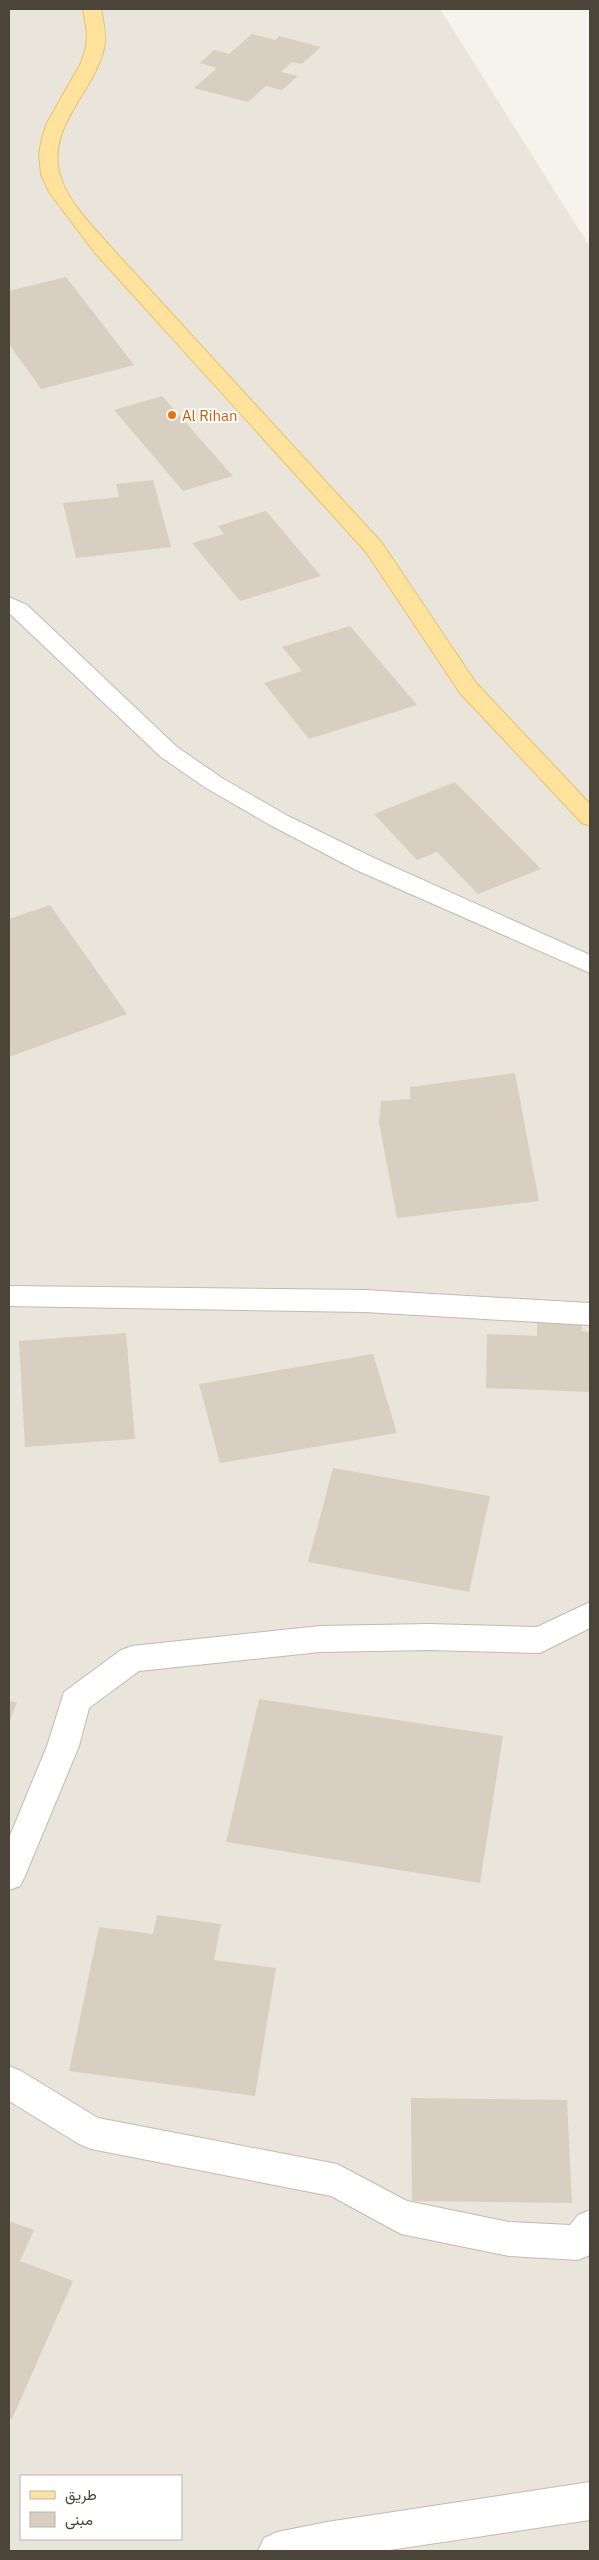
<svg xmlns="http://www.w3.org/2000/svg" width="599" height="2560" font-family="'IBM Plex Sans',Vazirmatn,sans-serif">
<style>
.residential{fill:#eae5da;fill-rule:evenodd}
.building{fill:#d8cfc1}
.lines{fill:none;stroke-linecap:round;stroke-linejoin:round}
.minor-casing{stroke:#c2bbae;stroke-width:2}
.major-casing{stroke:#e6c16a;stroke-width:2}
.minor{fill:#fff;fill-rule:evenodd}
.major{fill:#ffe39c;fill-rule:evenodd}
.food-dot{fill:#e8710a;stroke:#fff;stroke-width:2}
.labels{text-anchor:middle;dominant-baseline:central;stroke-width:4;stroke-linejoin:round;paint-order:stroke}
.far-food-label{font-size:15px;fill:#c56008;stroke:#fff;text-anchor:start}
</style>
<rect width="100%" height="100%" fill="#f6f3ec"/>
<path class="residential" d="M9 9H440L590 247V2551H9ZM21 2476H181V2539H21Z"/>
<g class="building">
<polygon points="252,34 275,40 279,36 321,47 302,64 292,62 281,72 298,76 282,90 266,86 248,102 194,88 217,68 200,63 214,50 229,54"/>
<polygon points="66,277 134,365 41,389 9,344 9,291"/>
<polygon points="162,396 233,476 183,491 114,410"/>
<polygon points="153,480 171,547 76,558 63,503 119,497 116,484"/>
<polygon points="266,511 321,576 240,601 192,543 224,534 218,526"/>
<polygon points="350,626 417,705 309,739 264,683 302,671 282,647"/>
<polygon points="455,782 541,869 478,894 437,852 417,860 374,814"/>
<polygon points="50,905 127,1014 9,1057 9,919"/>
<polygon points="515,1073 539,1201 397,1218 379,1123 381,1101 410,1099 410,1087"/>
<polygon points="537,1316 582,1318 582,1331 590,1332 590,1392 486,1388 487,1334 537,1336"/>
<polygon points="126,1333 135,1439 25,1447 19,1341"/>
<polygon points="373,1354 397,1433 220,1463 199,1384"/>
<polygon points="333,1468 490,1496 469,1592 308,1562"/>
<polygon points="259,1699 503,1736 480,1883 226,1842"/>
<polygon points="9,1701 17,1702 9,1724"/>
<polygon points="157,1915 221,1924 214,1960 276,1968 255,2096 69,2071 99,1927 153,1934"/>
<polygon points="411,2098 567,2100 572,2203 412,2201"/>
<polygon points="9,2221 34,2230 20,2261 73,2281 12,2419 9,2418"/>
</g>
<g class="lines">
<g class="minor-casing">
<g id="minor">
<polygon points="9,597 27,605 177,747 222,778 288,816 374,858 590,955 590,973 356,870 272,826 206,788 161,757 9,613"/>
<polygon points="9,1286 365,1290 590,1303 590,1325 365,1312 9,1306"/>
<polygon points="590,1602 590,1628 540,1653 429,1650 320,1652 139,1671 89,1708 79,1746 25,1876 20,1886 9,1890 9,1838 47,1746 64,1692 121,1650 132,1646 320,1626 429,1624 537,1627"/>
<polygon points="9,2066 21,2071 98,2118 337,2164 407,2201 509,2222 570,2225 578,2215 590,2210 590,2255 578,2260 509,2256 401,2234 331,2196 91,2149 79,2144 9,2101"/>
<polygon points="590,2482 590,2520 383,2551 258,2551 264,2538 277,2532 327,2522"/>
</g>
</g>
<g class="major-casing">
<path id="major" d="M83 9H101C103 20 106 32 105 43 98 91 41 128 62 181 71 205 92 225 109 245L382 543 476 683 590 804V826L582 823 460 693 366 552 95 253 49 192 41 174 39 155 42 138 47 123 81 63 86 47 87 33Z"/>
</g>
<use href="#minor" class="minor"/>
<use href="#major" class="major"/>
</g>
<circle class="food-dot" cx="172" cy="415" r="5"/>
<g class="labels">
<g class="far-food-label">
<text x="182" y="415">Al Rihan</text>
</g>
</g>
<rect width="599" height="2560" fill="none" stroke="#4b4439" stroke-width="20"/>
<rect x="20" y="2475" width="162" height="65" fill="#ffffff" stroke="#b7b4b0"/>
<rect x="30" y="2491" width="25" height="8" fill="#ffe39c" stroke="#b7b4b0"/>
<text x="65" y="2500" font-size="15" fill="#4b4439">طريق</text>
<rect x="30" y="2512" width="25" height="15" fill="#d8cfc1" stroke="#b7b4b0"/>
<text x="65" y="2525" font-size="15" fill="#4b4439">مبنى</text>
</svg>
